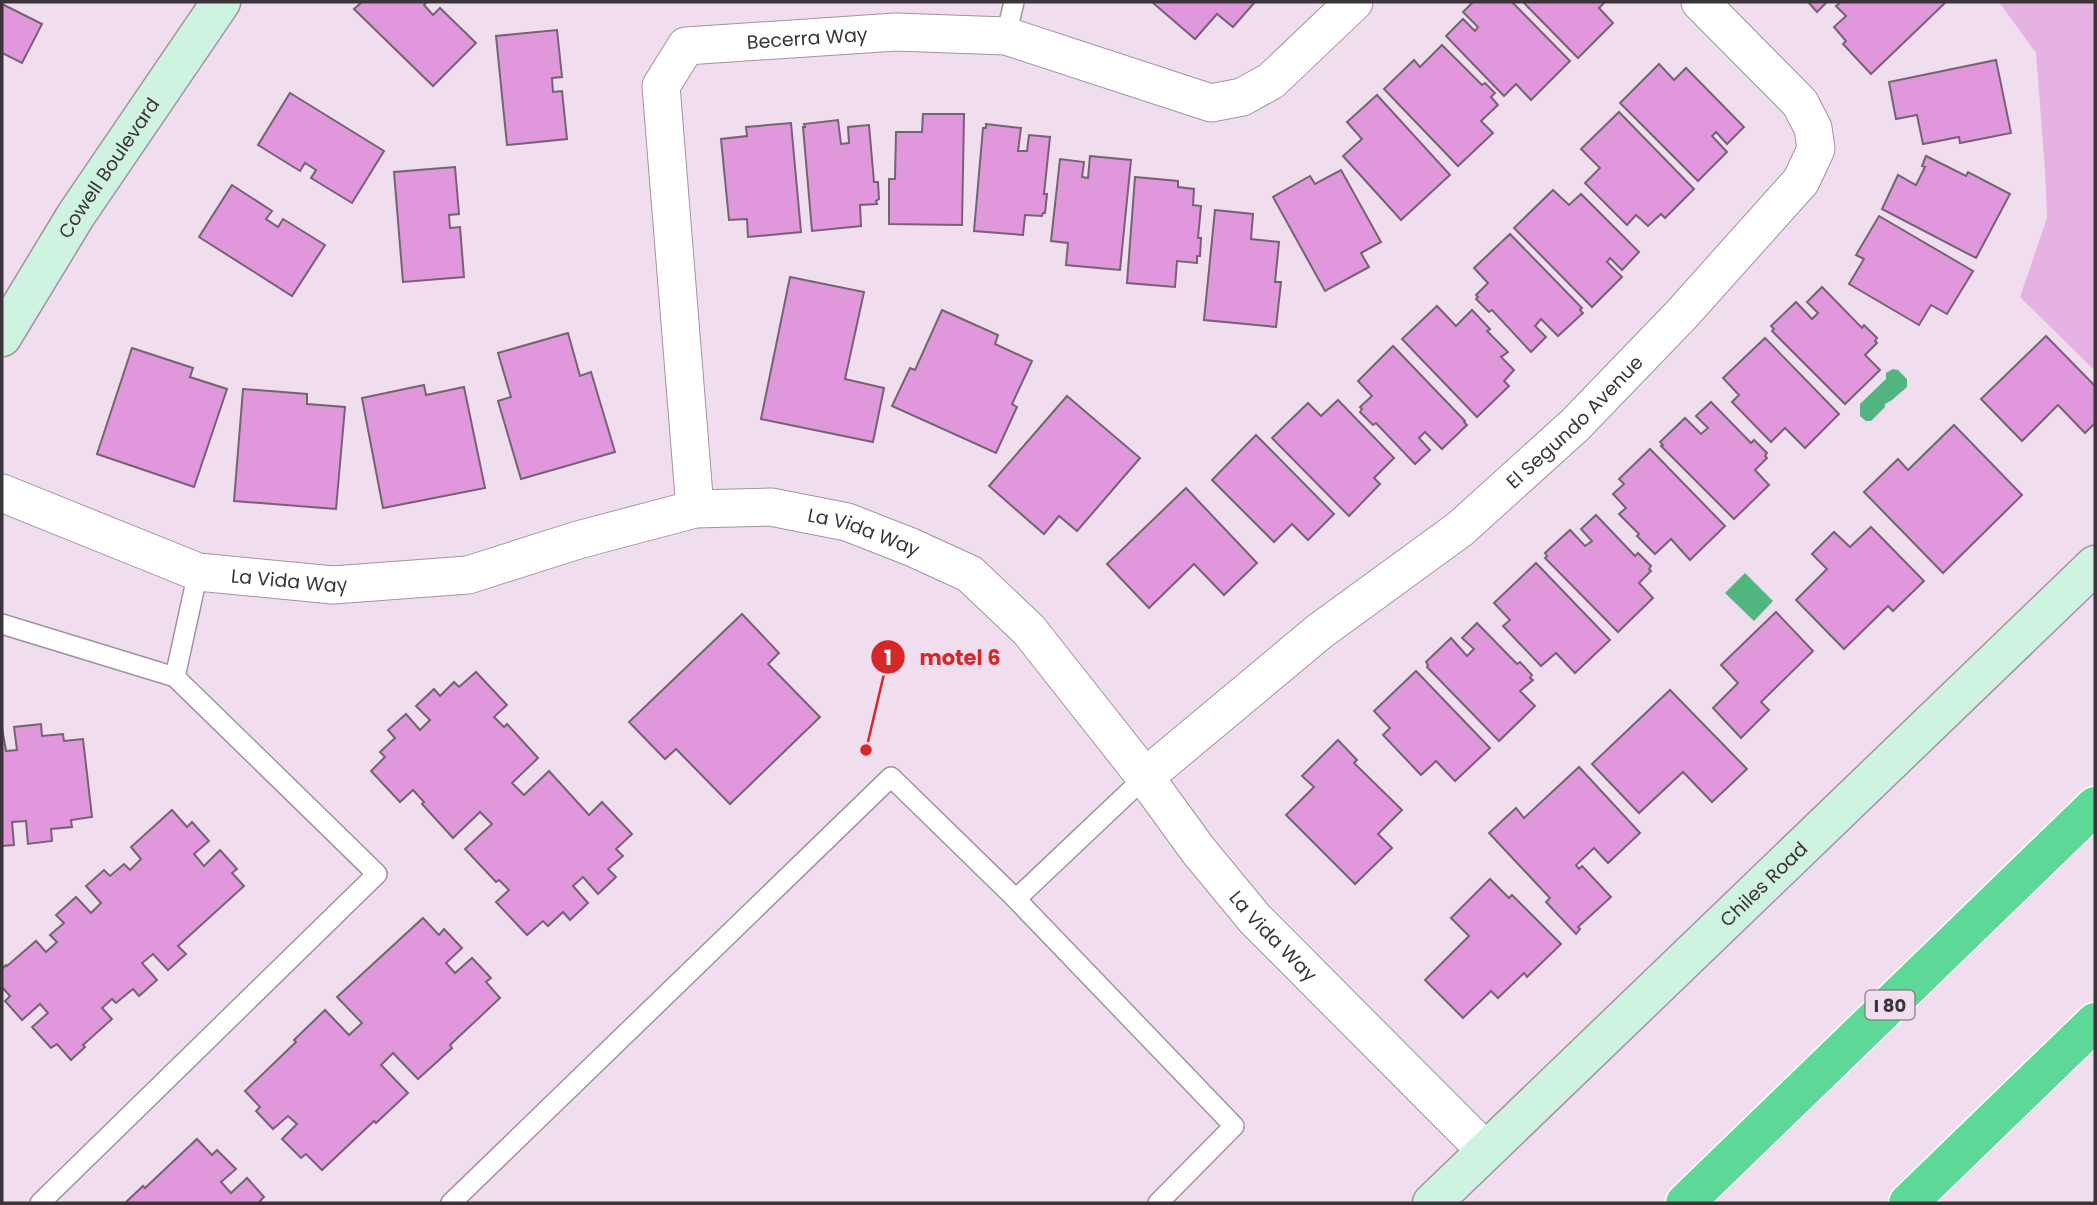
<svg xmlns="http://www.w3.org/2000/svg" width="2097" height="1205" font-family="Poppins,sans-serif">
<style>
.green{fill:#e6b2e2}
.water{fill:#50b57e}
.building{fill:#e097dc;stroke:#746373;stroke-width:2}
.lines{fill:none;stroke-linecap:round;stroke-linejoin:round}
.lane-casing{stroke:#a492a2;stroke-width:22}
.street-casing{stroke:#a492a2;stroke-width:39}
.secondary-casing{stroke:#a492a2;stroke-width:41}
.highway-casing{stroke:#fff;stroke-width:41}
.lane{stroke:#fff;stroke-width:19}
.street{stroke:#fff;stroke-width:37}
.secondary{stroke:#cef3e0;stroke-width:38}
.highway{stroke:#5dd896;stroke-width:38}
.labels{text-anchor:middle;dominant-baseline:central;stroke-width:5;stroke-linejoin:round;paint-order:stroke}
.shield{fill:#f0ddee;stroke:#716771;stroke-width:2}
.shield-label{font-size:18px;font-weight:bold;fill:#3b343b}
.street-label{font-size:19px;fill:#3b343b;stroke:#f0ddee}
.leader{fill:none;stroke:#d62828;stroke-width:2.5}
.callout-dot{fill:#d62828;stroke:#f0ddee;stroke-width:2.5}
.mark-label{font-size:21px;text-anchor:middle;font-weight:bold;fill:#fff}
.callout-label{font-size:21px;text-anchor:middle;font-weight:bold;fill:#d62828;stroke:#f0ddee;stroke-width:5;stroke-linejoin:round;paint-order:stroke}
</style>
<rect width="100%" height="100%" fill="#f0ddee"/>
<polygon class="green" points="1999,2 2095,2 2095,371 2020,297 2047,218 2045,170 2036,53"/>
<g class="water">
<polygon points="1893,369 1898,370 1907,379 1907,387 1892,400 1885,404 1885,407 1871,421 1866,421 1860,416 1860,404 1886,379 1886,373"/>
<polygon points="1745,573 1773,601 1754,621 1725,593"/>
</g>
<g class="building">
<polygon points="362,2 427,2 424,5 433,15 440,8 476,43 433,86 354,9"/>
<polygon points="1152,2 1255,2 1233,27 1217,14 1195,39"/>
<polygon points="1473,2 1512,2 1570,61 1531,100 1516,84 1504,96 1446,36 1463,19 1475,31 1478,27 1463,12"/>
<polygon points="1523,2 1605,2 1599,8 1613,23 1578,58"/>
<polygon points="1808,2 1827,2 1817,12"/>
<polygon points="1841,2 1946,2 1871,74 1843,44 1846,41 1834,27 1846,16 1836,6"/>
<polygon points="2,4 42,24 22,63 2,53"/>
<polygon points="557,30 562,77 552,78 553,92 562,91 567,139 507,145 496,36"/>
<polygon points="1442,45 1482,85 1485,83 1495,93 1491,97 1498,105 1481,121 1493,133 1458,166 1384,89 1414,60 1420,67"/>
<polygon points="1996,60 2011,133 1960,143 1959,137 1923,144 1917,115 1896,119 1889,82"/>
<polygon points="1659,64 1674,80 1686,68 1744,127 1727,144 1716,132 1712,136 1727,152 1698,181 1620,103"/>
<polygon points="290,93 384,151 352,203 311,178 316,170 305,163 300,171 258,145"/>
<polygon points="1377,95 1450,175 1401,220 1343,156 1362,139 1347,122"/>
<polygon points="1619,112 1694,189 1665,218 1661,214 1648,226 1636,215 1627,225 1585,183 1600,168 1581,149"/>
<polygon points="923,114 964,114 962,225 889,224 889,179 895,179 896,132 922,132"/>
<polygon points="838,120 841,144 849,143 848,127 869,125 874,182 878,182 879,199 876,201 877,204 860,205 861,226 812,231 803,127 805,127 804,124"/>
<polygon points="791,123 801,232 748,237 747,219 729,220 721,139 747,136 746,127"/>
<polygon points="986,124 1021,128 1018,151 1027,151 1029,135 1050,137 1044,194 1047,194 1045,213 1043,213 1042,216 1025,215 1023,235 974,231 983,128 986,128"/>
<polygon points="1090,156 1131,160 1120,270 1066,265 1068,243 1051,241 1060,159 1084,162 1082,177 1088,178"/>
<polygon points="1926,156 1966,176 1968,172 2010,194 1976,258 1882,209 1898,175 1916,185 1925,167 1922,166"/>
<polygon points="455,167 459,214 449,215 450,228 460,227 464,277 403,282 394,172"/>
<polygon points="1341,170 1381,242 1361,253 1369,267 1325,291 1273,197 1310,176 1315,184"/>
<polygon points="1135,177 1178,181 1178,187 1194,189 1193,205 1201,206 1198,238 1201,238 1200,256 1197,256 1197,263 1177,261 1175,287 1127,283"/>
<polygon points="232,185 272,211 266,219 278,227 283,219 325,245 292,296 199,237"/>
<polygon points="1553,190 1569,205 1581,194 1639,252 1622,270 1610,258 1607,262 1622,277 1592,307 1514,228"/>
<polygon points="1215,210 1253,214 1251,239 1279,242 1275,282 1281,282 1276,327 1204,320"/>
<polygon points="1879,216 1973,271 1947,314 1931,305 1919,325 1849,284 1864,259 1856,255"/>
<polygon points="1510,234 1582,308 1580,310 1583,313 1558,336 1541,319 1535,326 1546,337 1531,352 1492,310 1489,312 1476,299 1478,297 1476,295 1488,283 1474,268"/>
<polygon points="790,277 864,292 845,379 884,388 873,442 761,419"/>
<polygon points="1822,287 1862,328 1864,325 1877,338 1875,341 1877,343 1865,355 1880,370 1845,404 1772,331 1774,329 1771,326 1796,302 1812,319 1818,313 1807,302"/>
<polygon points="1437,306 1456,326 1472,310 1490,329 1487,331 1508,352 1501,357 1514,370 1504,381 1509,386 1477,417 1402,339"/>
<polygon points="942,310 998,335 995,344 1032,361 1012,404 1017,407 996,453 892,406 910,368 915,370"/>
<polygon points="568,333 580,376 591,372 615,452 521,479 498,401 511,397 498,353"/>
<polygon points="2046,336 2095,386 2095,423 2085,433 2058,405 2022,441 1981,399"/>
<polygon points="1765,338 1839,414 1805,448 1785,428 1771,442 1732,402 1739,395 1723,378"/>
<polygon points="1393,346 1465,421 1464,422 1467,425 1442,449 1425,432 1419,438 1430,450 1415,464 1376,423 1373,425 1360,412 1362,409 1360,407 1372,396 1358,381"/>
<polygon points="132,348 193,368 190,377 227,389 194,487 97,454"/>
<polygon points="424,385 426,395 464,387 485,488 383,508 362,398"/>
<polygon points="243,389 307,394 307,404 345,407 336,509 234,501"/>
<polygon points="1067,396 1140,458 1077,531 1059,516 1044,534 989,486"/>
<polygon points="1338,400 1394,458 1374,478 1380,484 1349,516 1272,438 1308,403 1321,416"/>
<polygon points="1711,402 1751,443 1754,440 1767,453 1765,456 1767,458 1755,470 1769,485 1734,519 1661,446 1663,445 1660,442 1685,418 1701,434 1708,428 1696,416"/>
<polygon points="1954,425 2022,495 1943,573 1864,492 1898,459 1908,470"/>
<polygon points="1256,435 1334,514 1308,540 1292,524 1274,542 1212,480"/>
<polygon points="1650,449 1725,526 1690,560 1671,539 1655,554 1637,536 1639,534 1619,514 1626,508 1613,494 1624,484 1619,479"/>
<polygon points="1186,488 1257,563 1224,595 1194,564 1149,608 1107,564"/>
<polygon points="1596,515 1635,556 1638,553 1651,566 1649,569 1651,571 1639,583 1653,598 1618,632 1545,558 1547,556 1545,553 1570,530 1585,546 1592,541 1581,529"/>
<polygon points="1871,527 1924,581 1893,611 1888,606 1844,649 1796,600 1827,569 1812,554 1834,532 1850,547"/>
<polygon points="1536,563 1610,640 1575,673 1556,653 1541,666 1503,626 1510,620 1494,603"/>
<polygon points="1776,612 1813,651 1761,702 1769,710 1741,738 1713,708 1738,683 1721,665"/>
<polygon points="742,614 779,653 768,664 820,717 730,804 676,749 665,759 629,722"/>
<polygon points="1477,623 1517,664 1520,662 1532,675 1530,678 1533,680 1520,691 1535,706 1499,741 1427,667 1428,665 1426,662 1451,638 1467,656 1474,649 1462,638"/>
<polygon points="1416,671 1490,748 1455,781 1436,761 1421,775 1383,735 1390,728 1374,711"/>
<polygon points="476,672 507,705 494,717 504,727 507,724 538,758 512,783 524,795 549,771 589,815 602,802 632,834 616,849 623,856 608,869 616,877 598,894 583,877 573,886 588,903 570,920 563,912 548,926 543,921 527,935 496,902 509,890 499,880 496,882 465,849 492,824 480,812 453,838 422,804 424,802 413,790 400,802 371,771 385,757 380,752 395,738 388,730 406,714 420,730 430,720 416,706 434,689 440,696 454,682 459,687"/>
<polygon points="1670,690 1747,769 1712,802 1683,772 1639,813 1592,764"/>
<polygon points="41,724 42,736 63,734 64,741 83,739 92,817 71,820 72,827 51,829 52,841 28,844 26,821 12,822 14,845 2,846 2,728 6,751 17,750 14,727"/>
<polygon points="1338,740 1357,760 1354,763 1402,810 1378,834 1392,848 1355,884 1286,815 1314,787 1302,776"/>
<polygon points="1579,767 1640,833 1608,863 1594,848 1576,865 1579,869 1582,866 1611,897 1578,927 1580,929 1576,934 1546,902 1550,898 1489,833 1516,808 1524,818"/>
<polygon points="172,810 187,827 192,822 209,841 194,854 204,866 220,850 237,869 232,873 244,886 178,946 186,954 168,970 153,954 142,963 157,980 139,996 133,989 116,1003 112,999 102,1008 112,1019 83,1045 85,1047 71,1060 57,1044 51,1048 32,1027 48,1013 40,1004 22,1020 5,1001 10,996 2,987 2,969 6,965 7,966 36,941 46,952 57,942 50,935 64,923 56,915 76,897 91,913 101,903 86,886 104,870 110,876 124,864 130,870 141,859 131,847"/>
<polygon points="1490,879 1509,898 1512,895 1561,944 1527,977 1524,973 1498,998 1491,991 1463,1018 1425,980 1469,936 1451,918"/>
<polygon points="423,918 439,935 444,929 462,948 446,963 455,973 472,958 491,978 486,982 500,998 450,1045 452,1048 418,1079 393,1053 381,1065 408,1093 376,1123 374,1121 322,1170 306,1154 301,1158 282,1139 297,1124 288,1116 273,1129 256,1111 260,1107 245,1091 296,1042 294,1040 325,1010 349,1035 362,1023 337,997"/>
<polygon points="197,1139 212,1155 217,1150 236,1169 221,1182 231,1193 247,1178 264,1197 260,1201 262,1203 125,1203 143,1186 145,1188"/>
</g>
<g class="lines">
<g class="lane-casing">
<g id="lane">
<polyline points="1006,36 1014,2"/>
<polyline points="2,624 175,677 377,874 40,1203"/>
<polyline points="175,677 198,572"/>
<polyline points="1016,899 1234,1126 1158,1203"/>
<polyline points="451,1203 891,777 1016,899 1145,777"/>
</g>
</g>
<g class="street-casing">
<g id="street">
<path id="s1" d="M2 493 198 572 333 585 468 575 578 540 695 509 771 507 847 522 911 547 970 574 1029 630 1145 777 1198 850 1255 919 1486 1151"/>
<path id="s2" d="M695 509 661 86 686 46 896 32 1006 36 1211 103 1242 97 1271 81 1354 2"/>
<path id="s3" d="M1145 777 1320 631 1460 529 1575 425 1682 314 1801 181 1816 149 1813 128 1800 103 1700 2"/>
</g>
</g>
<g class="secondary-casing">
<g id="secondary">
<path id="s4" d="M2 337 76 215 221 2"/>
<path id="s5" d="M1432 1203 2095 565"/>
</g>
</g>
<g class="highway-casing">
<g id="highway">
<polyline points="1685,1203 2095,806"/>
<polyline points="1908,1203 2095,1022"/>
</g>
</g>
<use href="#lane" class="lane"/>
<use href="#street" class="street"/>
<use href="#secondary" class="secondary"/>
<use href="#highway" class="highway"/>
</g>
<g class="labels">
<rect class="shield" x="1865.5" y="990.5" width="49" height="29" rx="5"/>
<g class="shield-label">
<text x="1890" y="1005">I 80</text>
</g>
<g class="street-label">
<text stroke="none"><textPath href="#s2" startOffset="593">Becerra Way</textPath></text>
<text stroke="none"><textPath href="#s4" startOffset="200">Cowell Boulevard</textPath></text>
<text stroke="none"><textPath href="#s3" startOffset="558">El Segundo Avenue</textPath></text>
<text stroke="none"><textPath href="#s1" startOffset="891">La Vida Way</textPath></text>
<text stroke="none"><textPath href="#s1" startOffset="303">La Vida Way</textPath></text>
<text stroke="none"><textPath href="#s5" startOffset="460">Chiles Road</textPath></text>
<text stroke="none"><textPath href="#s1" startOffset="1479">La Vida Way</textPath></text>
</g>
</g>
<path class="leader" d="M866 750L888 657"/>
<g class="callout-dot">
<circle cx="866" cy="750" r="7"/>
<circle cx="888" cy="657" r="18"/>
</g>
<g class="mark-label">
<text x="888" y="665">1</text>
</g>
<g class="callout-label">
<text x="960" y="665">motel 6</text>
</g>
<rect width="2097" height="1205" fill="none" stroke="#3b343b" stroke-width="7"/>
</svg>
